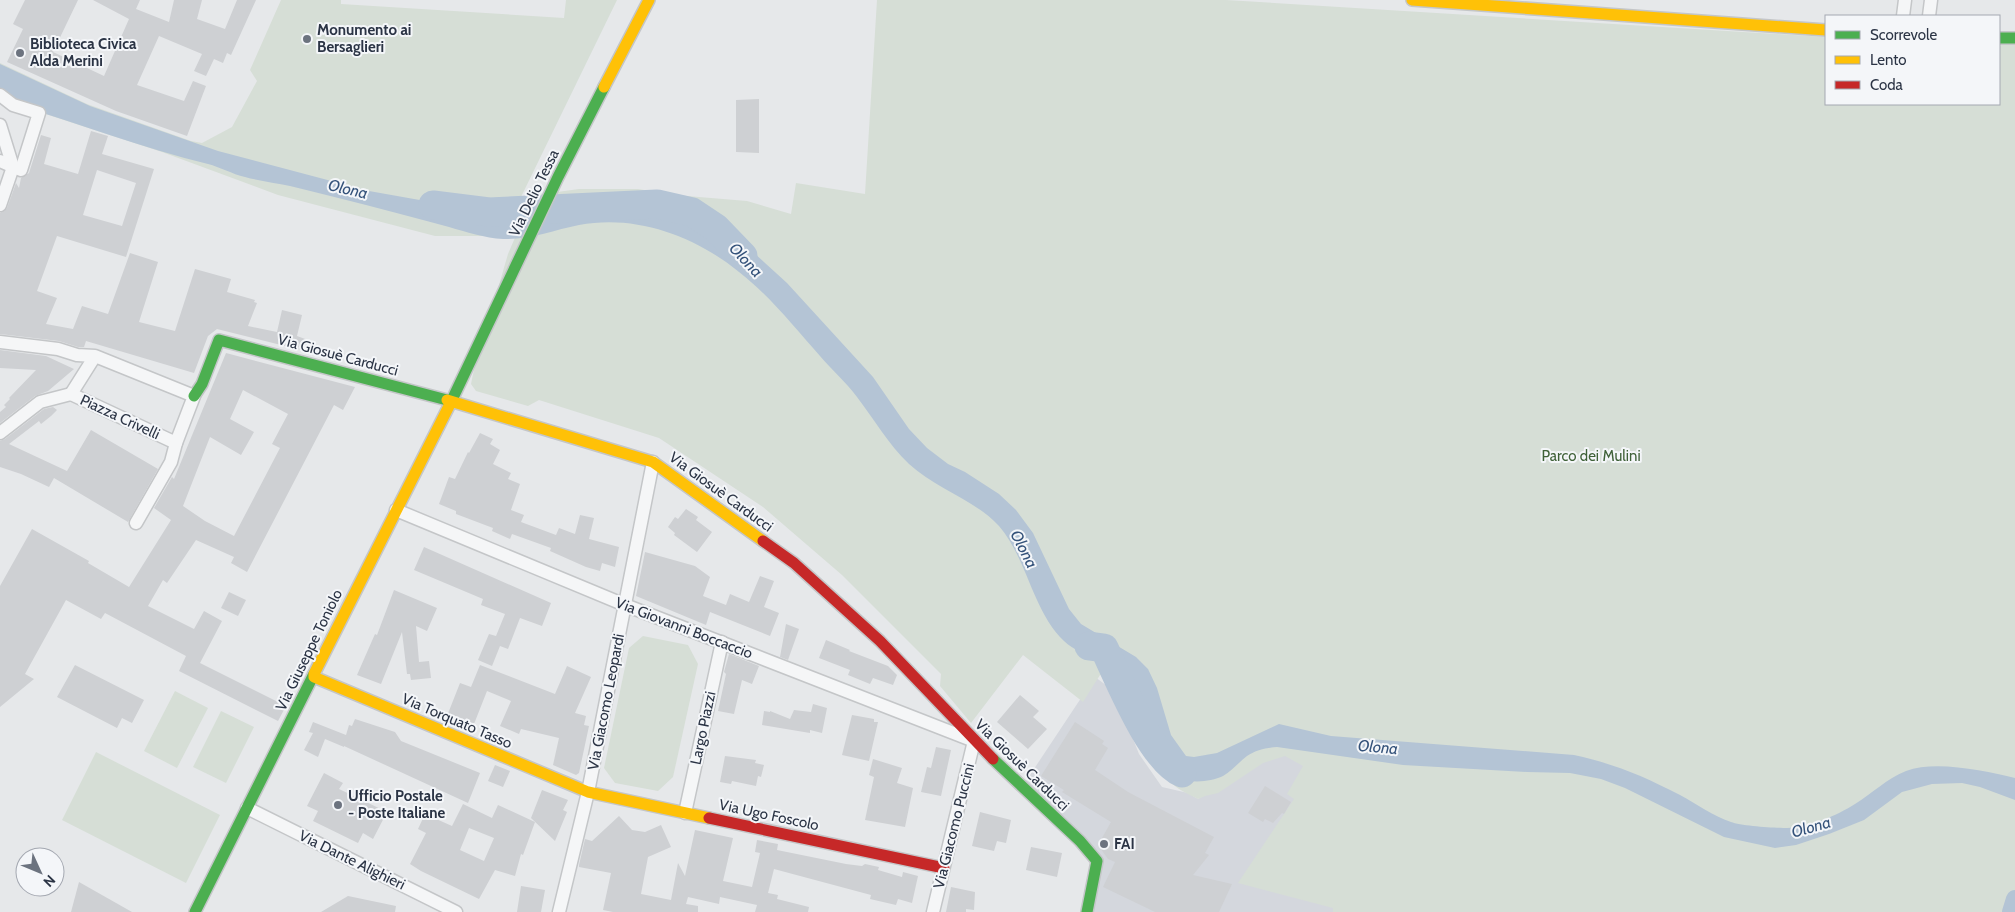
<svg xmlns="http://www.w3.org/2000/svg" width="2015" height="912" font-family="Cabin,sans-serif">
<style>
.built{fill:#d4d7dd}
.green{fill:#d6ded6}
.water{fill:#b4c4d5}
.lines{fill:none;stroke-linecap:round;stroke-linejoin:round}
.canal{stroke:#b4c4d5;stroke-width:18}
.river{stroke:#b4c4d5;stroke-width:29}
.building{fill:#ced0d3;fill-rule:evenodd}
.street-casing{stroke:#c4c6c8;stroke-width:15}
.fast-casing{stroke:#c4c6c8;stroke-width:14}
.slow-casing{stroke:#c4c6c8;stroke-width:14}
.jam-casing{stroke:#c4c6c8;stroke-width:14}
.street{stroke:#f5f6f7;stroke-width:12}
.fast{stroke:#4caf50;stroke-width:11}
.slow{stroke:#ffc107;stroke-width:11}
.jam{stroke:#c62828;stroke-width:11}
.poi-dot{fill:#6c737f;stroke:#f4f6f9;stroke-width:2}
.labels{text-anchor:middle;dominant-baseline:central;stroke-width:4;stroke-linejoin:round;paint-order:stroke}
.poi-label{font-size:15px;font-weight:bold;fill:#2b3445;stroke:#f4f6f9;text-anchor:start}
.street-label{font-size:15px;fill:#2b3445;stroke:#f4f6f9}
.park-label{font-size:15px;fill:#3f6138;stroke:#f4f6f9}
.water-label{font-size:16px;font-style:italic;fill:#34527a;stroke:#f4f6f9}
</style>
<rect width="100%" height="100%" fill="#e6e8ea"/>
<polygon class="built" points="1095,677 1114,691 1139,754 1162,787 1188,793 1198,799 1276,755 1289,752 1310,760 1350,912 1089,912 1099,860 1024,784"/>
<g class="green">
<path d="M281 0H341V4L564 18 566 0H617L521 197 579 189H638L675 195 747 201 791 214 796 183 865 194 877 0H1226L1826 37V104H1999V47L2015 31V912H1333V908L1238 883 1294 799 1287 794 1303 766 1285 756 1263 763 1218 793 1205 796 1198 799C1188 794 1177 789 1169 781 1137 754 1127 715 1113 677L1100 675 1083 702 1023 655 971 723 940 686 941 674 842 575 763 507 659 438 539 400 528 406 476 391 471 384 473 374 508 254 517 233 506 236H435L278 195 162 152 15 104 0 93V63L87 104 191 141 202 143 232 127 257 81 250 70Z"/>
<polygon points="643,636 688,645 698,664 673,777 658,791 615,783 604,768 629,648"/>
<polygon points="175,691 208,708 177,768 144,751"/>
<polygon points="221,711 254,727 226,783 193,767"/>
<polygon points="96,752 220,815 186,883 62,820"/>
</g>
<path class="water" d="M0 64 90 106 218 151 369 191 504 215 529 216 563 206 577 205 614 203 642 205 678 210 705 222 728 236 753 252 787 283 873 377 909 429 927 448 948 464 965 472 999 494 1016 510 1033 533 1069 609 1081 624 1136 657 1148 669 1157 688 1171 735 1186 756 1194 757 1217 753 1279 724 1331 736 1574 755C1615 764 1643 776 1680 795 1697 804 1713 816 1731 822 1741 826 1775 828 1787 828 1810 827 1836 816 1855 804 1873 793 1886 779 1906 771 1936 760 1985 771 2015 778V800L1980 787 1962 783 1932 784 1902 792 1864 820 1829 834 1796 845 1775 848 1724 837 1625 788 1601 779 1570 773 1527 772 1403 765 1277 747C1266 748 1256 750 1247 756 1239 762 1232 771 1223 776 1210 782 1190 784 1177 777 1146 761 1150 707 1130 681 1114 660 1083 659 1064 641 1032 610 1028 560 999 526 974 499 936 489 909 464 888 444 874 419 857 397 846 382 832 370 820 356 794 327 770 296 739 272 695 236 636 214 579 225 554 230 529 240 503 239 485 238 466 232 449 227 422 220 394 212 366 205 341 199 316 192 290 186 275 183 260 181 245 177 232 174 220 167 208 164 143 148 79 124 15 104L0 92Z"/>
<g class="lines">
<polyline class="canal" points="2011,912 2015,899"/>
<g class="river">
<polyline points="433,205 489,212 657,204 692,212 716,228 743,256"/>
<path d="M1089 646 1104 648C1119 679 1151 760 1182 773"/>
</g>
</g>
<g class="building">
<polygon points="25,0 78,0 53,52 104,76 129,19 93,0 140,0 136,9 169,22 174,0 202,0 197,19 225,29 237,0 256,0 231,55 227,53 223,63 214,59 206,76 194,71 202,54 159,36 137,85 184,101 193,81 206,86 187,136 116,111 7,62 23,29 13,24"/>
<polygon points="759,99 759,153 736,152 736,100"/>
<path d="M91 131 108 136 102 154 154 169 126 257 57 236 37 291 57 298 46 324 73 329 82 306 108 314 130 253 158 262 139 322 175 331 195 269 231 279 227 292 255 300 254 302 257 303 248 326 277 332 282 310 302 315 297 336 316 343 313 353 217 329 208 336 194 373 86 341 84 347H78L59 341 0 334V213L7 208 16 183 19 188 21 178 29 173 41 135 51 138 44 164 78 174ZM97 170 136 183 122 226 83 215Z"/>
<polygon points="0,350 46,356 74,369 48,391 35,396 0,423 0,412 6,407 4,405 10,399 9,398 36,370 0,368"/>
<path d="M226 353 355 387 343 410 334 405 247 572 231 563 234 557 196 540 167 583 163 580 148 606 194 629 204 611 222 621 200 663 286 706 278 721 179 671 186 656 105 613 101 619 66 600 25 674 34 679 0 707V586L32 529 89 561 88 563 129 587 171 520 154 508 172 477 174 479ZM243 390 288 414 272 444 280 448 234 536 205 521 183 506 210 437 241 455 254 432 230 419Z"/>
<polygon points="53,407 57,410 51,416 41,424 39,421 9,444 67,471 91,430 158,469 128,522 54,478 49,487 21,474 0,467 0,441 5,439 44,409"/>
<polygon points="480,433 493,439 490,444 500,450 493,464 511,473 508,479 520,484 511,510 524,515 521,522 556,535 559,528 575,534 580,515 594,518 589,539 619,547 615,567 602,563 600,571 586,567 550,551 551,548 512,534 510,539 492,531 493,528 456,514 456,511 439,504 449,477 455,479 468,452 469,453"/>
<polygon points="686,509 698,517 696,520 712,532 697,552 674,535 675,533 668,527 675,517 678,519"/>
<polygon points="424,547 551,603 542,626 520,618 508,649 500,646 492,666 478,660 489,634 496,636 505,614 481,605 483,599 414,570"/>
<polygon points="645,552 695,566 710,577 703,596 726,605 730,594 749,602 760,576 774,581 764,607 779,613 770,636 710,612 706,625 636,596"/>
<polygon points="394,590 437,608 427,631 416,626 419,662 429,661 431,678 411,680 410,674 407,674 402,632 381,684 357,675 375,634 377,635"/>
<polygon points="229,592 246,600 238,616 221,608"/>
<polygon points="786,624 799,629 788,660 780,657"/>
<polygon points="826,640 850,650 849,651 888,666 897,675 893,685 873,678 870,684 848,675 850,670 819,658"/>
<polygon points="729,654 759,666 752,684 742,680 734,714 718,711 726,674 724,672"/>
<polygon points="75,665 144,700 132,723 122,718 117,728 57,697"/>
<polygon points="480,665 555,694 567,666 591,677 575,713 586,716 584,725 589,726 579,773 576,775 553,765 559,738 521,729 519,734 500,726 511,701 487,691 474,724 463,719 462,722 447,716 460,683 471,687"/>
<polygon points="1020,695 1039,711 1033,717 1047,729 1028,749 997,722"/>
<polygon points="813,704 827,708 822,733 810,730 810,733 762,725 764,711 770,712 770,711 790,719 794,710 811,712"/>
<polygon points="852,715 874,719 874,722 878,722 869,761 842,755"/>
<polygon points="355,719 395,732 401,741 480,773 468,803 344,746 344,747 325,739 318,757 304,750 313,733 309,732 313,722 346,735 349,725 352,726"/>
<polygon points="1075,722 1098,737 1104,741 1102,744 1108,748 1095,770 1128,792 1214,837 1205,853 1209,855 1193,875 1232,884 1219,912 1155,912 1103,887 1115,862 1108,859 1098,845 1111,822 1062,792 1064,790 1041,776"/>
<polygon points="936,747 951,750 941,796 921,792 927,767 931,768"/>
<polygon points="725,756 756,760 755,763 764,765 761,777 758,776 756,786 732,781 731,784 720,782"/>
<polygon points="873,759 902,768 897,783 913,788 905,827 865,820 874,777 869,775"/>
<polygon points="495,765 510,771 503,787 488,781"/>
<polygon points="324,773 343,783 339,789 387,812 373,839 363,833 358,843 313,821 318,811 307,806"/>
<polygon points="1265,786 1291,802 1284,814 1282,813 1273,823 1265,819 1263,822 1248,813"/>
<polygon points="542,790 568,800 563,810 567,812 555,841 531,818"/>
<path d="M463 804 492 818 498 805 535 822 523 855 521 854 515 876 495 870 479 899 421 871 410 864 426 833 418 829 425 814 452 826ZM469 828 494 838 484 861 460 850Z"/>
<polygon points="980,812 1011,820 1006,843 997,841 994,851 972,846"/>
<polygon points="619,816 632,830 645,832 661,825 671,847 648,857 641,894 671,900 678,863 685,876 695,830 733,838 723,881 752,887 760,853 755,852 757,840 778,844 777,850 846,864 862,866 865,864 879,867 878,870 902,877 903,872 918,876 912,903 898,899 896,905 870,899 871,895 774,869 768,893 778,895 777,899 809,907 808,912 755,912 757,905 720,897 719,904 688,897 686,904 698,906 698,912 613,912 603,910 611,873 579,867 579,865 585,839 592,841"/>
<polygon points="1031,847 1062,853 1057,877 1026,870"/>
<polygon points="79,882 132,912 71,912"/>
<polygon points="521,886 545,890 541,912 517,912"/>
<polygon points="951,887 975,892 974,910 966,909 966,912 946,912"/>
<polygon points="348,896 396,906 395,912 321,912"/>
</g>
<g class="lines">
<g class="street-casing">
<g id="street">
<polyline points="1903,16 1905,0"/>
<polyline points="1929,16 1931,0"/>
<polyline points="0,95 13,105 39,113 21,170 0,161"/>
<polyline points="0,125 13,167 0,205"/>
<polyline points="0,342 58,349 77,355 95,356 194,396 176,443 71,394 95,356"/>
<polyline points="0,433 40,402 71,394"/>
<polyline points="396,510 625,605 974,741 933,912"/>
<polyline points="136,523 171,462 176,443"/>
<polyline points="247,808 456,912"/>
<polyline points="685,813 722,642"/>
<polyline points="559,912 588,792 653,462"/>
</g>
</g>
<g class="fast-casing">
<g id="fast">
<polyline points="1999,38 2015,38"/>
<polyline points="194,396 202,384 219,340 447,400"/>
<polyline points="451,402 558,177 604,87"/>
<polyline points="993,759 1080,841 1097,861 1087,912"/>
<polyline points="195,912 314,674"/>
</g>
</g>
<g class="slow-casing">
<g id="slow">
<polyline points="1412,0 1826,30"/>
<polyline points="604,87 649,0"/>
<polyline points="447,400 653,462 763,541"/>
<polyline points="314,674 451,402"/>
<polyline points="314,677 588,792 709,818"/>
</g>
</g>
<g class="jam-casing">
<g id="jam">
<polyline points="763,541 794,563 880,641 993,759"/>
<polyline points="709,818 944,868"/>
</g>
</g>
<use href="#street" class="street"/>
<use href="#fast" class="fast"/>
<use href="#slow" class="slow"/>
<use href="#jam" class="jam"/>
</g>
<g class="poi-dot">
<circle cx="307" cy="39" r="5"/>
<circle cx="20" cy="53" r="5"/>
<circle cx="338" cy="805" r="5"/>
<circle cx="1104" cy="844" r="5"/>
</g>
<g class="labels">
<g class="poi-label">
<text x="317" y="30">Monumento ai<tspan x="317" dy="17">Bersaglieri</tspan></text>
<text x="30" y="44">Biblioteca Civica<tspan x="30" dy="17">Alda Merini</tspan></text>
<text x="348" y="796">Ufficio Postale<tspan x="348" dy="17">- Poste Italiane</tspan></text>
<text x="1114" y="844">FAI</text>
</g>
<g class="street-label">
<text transform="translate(534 193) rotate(-64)">Via Delio Tessa</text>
<text transform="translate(338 355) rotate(15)">Via Giosuè Carducci</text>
<text transform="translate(120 417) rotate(25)">Piazza Crivelli</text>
<text transform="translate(721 492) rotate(36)">Via Giosuè Carducci</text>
<text transform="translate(684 628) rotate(21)">Via Giovanni Boccaccio</text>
<text transform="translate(309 650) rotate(-64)">Via Giuseppe Toniolo</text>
<text transform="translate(606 702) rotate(-79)">Via Giacomo Leopardi</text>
<text transform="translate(457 721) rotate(23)">Via Torquato Tasso</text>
<text transform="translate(703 728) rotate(-78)">Largo Piazzi</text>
<text transform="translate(1022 765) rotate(44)">Via Giosuè Carducci</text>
<text transform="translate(769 815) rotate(12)">Via Ugo Foscolo</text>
<text transform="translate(954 826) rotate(-76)">Via Giacomo Puccini</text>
<text transform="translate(352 860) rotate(26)">Via Dante Alighieri</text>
</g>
<g class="park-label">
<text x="1591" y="456">Parco dei Mulini</text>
</g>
<g class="water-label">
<text transform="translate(348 189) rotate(13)">Olona</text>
<text transform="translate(746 260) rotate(47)">Olona</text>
<text transform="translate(1024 549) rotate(63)">Olona</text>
<text transform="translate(1378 747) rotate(5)">Olona</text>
<text transform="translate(1811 827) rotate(-16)">Olona</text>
</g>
</g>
<rect x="1825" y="15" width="175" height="90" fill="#f4f6f9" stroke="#a4a8b1"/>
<rect x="1835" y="31" width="25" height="8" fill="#4caf50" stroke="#a4a8b1"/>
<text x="1870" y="40" font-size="15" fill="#2b3445">Scorrevole</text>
<rect x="1835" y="56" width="25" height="8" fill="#ffc107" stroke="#a4a8b1"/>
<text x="1870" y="65" font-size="15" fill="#2b3445">Lento</text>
<rect x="1835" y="81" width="25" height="8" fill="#c62828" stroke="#a4a8b1"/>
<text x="1870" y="90" font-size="15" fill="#2b3445">Coda</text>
<g transform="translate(40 872) rotate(134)"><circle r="24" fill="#f4f6f9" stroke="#a4a8b1"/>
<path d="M0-4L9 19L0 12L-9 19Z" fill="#6c737f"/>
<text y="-8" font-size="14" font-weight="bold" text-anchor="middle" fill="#2b3445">N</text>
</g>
</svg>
